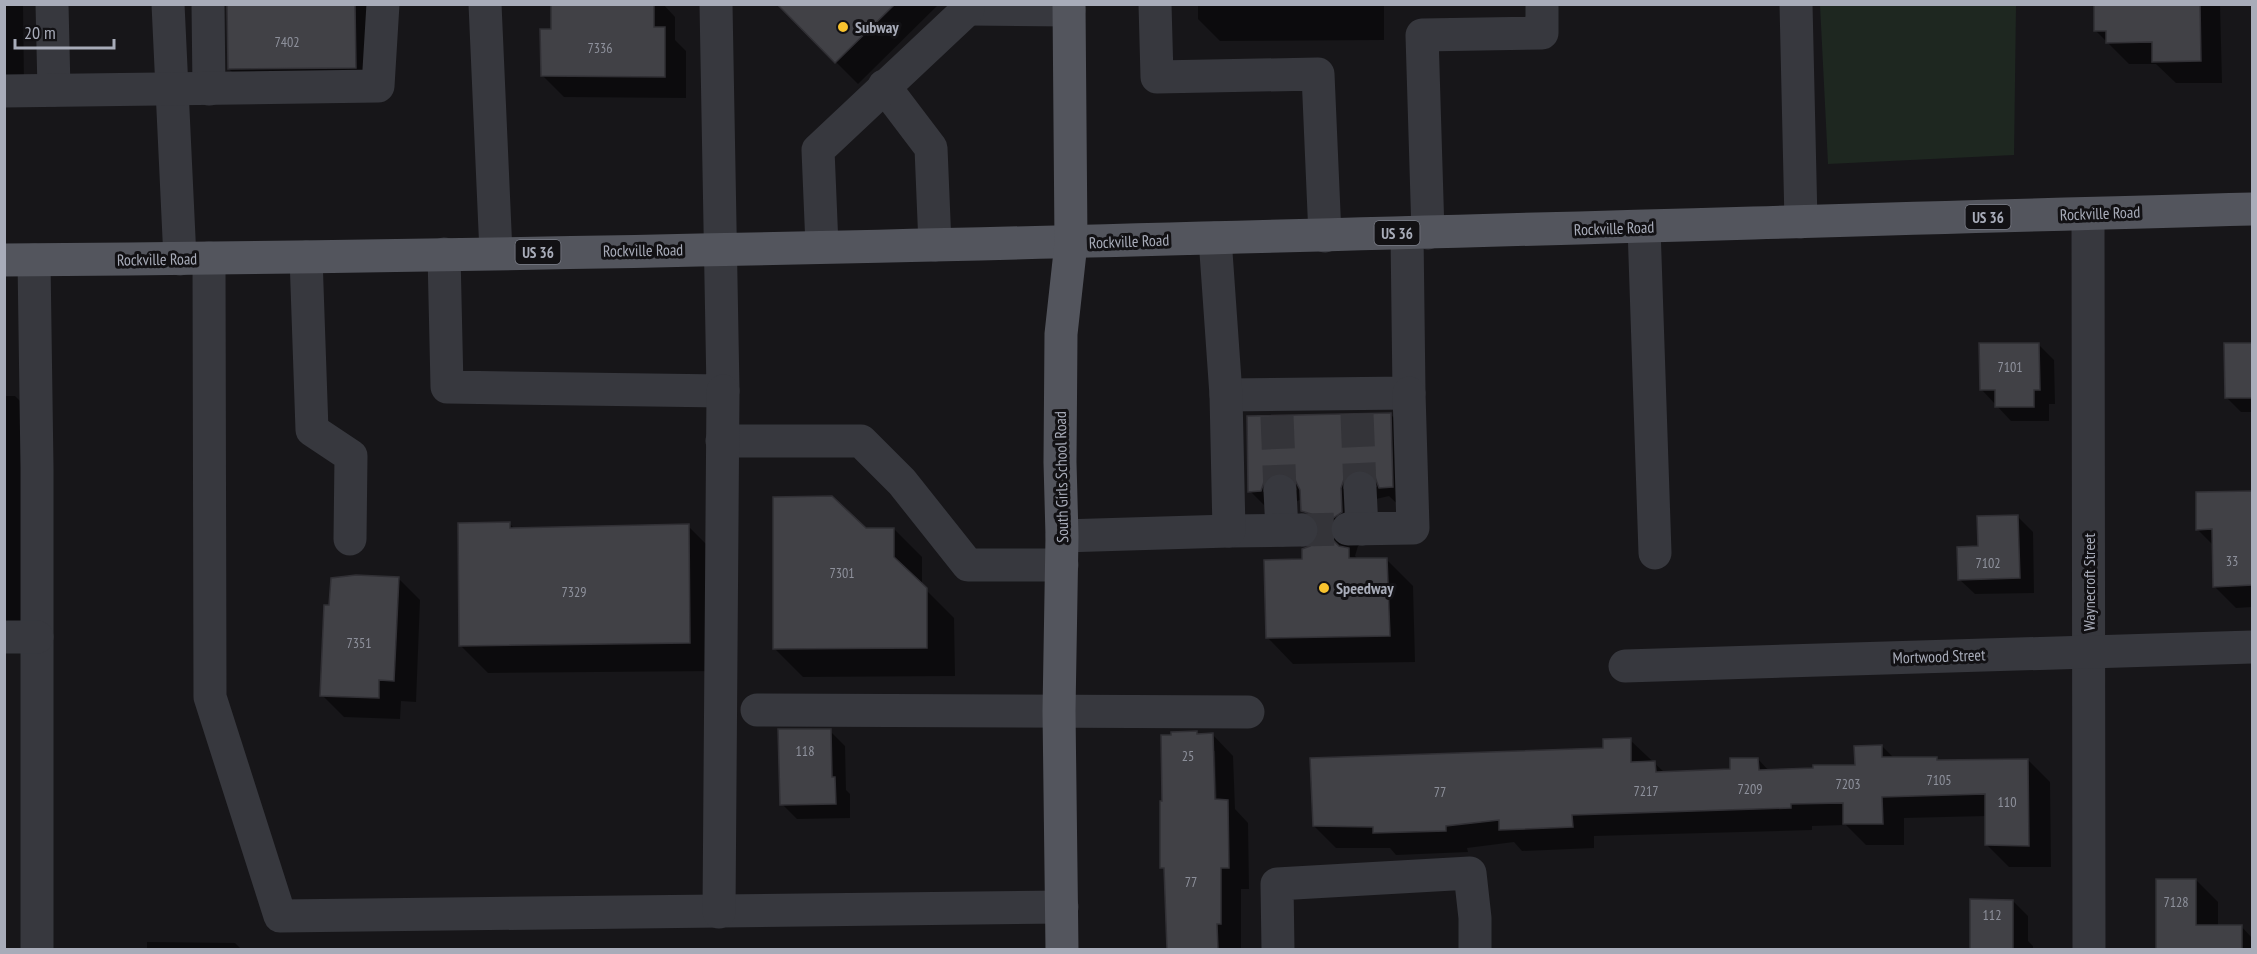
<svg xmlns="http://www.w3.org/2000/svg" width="2257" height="954" font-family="'PT Sans Narrow',sans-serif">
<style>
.green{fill:#1e2720}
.shadow{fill:#0007;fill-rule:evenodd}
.building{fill:#414146;stroke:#313035;stroke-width:1.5}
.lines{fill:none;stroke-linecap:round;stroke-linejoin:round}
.minor-tunnel{stroke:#343439;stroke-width:33;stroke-dasharray:33 16;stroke-linecap:butt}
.minor{stroke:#37383e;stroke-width:33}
.major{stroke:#53555d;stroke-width:33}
.poi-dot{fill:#f9c32e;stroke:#121114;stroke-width:2}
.labels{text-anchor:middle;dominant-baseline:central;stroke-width:6;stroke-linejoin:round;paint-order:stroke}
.number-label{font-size:14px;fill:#8e919c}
.shield{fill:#121114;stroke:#7b7e88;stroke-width:1.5}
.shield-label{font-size:15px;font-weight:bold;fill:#a8acb9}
.poi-label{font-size:16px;font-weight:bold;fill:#a8acb9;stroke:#121114;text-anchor:start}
.street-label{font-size:16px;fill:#a8acb9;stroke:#121114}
</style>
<rect width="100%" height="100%" fill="#171619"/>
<polygon class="green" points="1820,5 2016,5 2014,155 1828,164"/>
<g class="shadow">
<polygon points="4,4 23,4 24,85 4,85"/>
<polygon points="228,4 369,4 377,89 251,91 229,69"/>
<polygon points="553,4 663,4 675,17 675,40 686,51 686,98 564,97 542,75 553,30"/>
<polygon points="794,4 939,4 858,84 786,12"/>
<polygon points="1198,4 1384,4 1384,40 1220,41 1198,19"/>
<polygon points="2095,4 2220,4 2222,83 2176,83 2156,64 2129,64 2096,31"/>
<polygon points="2039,345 2054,360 2055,404 2049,404 2049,421 2011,421 1981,389"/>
<polygon points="2252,345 2252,412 2241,412 2226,397"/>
<polygon points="4,396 15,396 43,424 40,639 4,639"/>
<polygon points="1390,414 1417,440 1407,513 1389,496 1376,499 1368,538 1358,546 1355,556 1358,559 1386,559 1413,586 1415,662 1293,664 1267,637 1303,561 1311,548 1318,540 1321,530 1302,511 1302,499 1297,501 1276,517 1250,491 1248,418"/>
<polygon points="2252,493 2252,607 2236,608 2214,586 2213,545 2197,529"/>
<polygon points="2018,517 2033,532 2034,593 1975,594 1959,579 1980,548"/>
<polygon points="510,524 516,530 688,526 716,554 717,671 488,673 460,645"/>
<polygon points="894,529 922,557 922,586 954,618 955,676 803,677 775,649 865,530"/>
<polygon points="398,578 420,600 416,702 401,701 400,719 344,717 322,695 330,607"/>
<polygon points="830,731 845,746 846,790 850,794 850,818 797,819 782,804"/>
<path d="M1196 732 1199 735 1212 734 1233 756 1235 809 1248 823 1249 889H1241V950H1166V939H1168L1166 871 1162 867 1164 802ZM1212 751H1215L1217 806H1214Z"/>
<polygon points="1630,740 1665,773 1732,771 1758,759 1769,771 1856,767 1882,746 1894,758 1936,758 1939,761 2028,760 2050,782 2051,867 2009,867 1987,845 1987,816 1904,818 1904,845 1866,845 1846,825 1812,826 1812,830 1594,836 1594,848 1522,851 1514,842 1467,848 1468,852 1396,855 1390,848 1336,848 1314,826 1605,750"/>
<polygon points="2196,880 2218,902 2218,926 2241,926 2252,938 2252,950 2158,950"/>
<polygon points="2013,901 2028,916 2028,941 2033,946 2033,950 1971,950"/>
<polygon points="147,942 235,943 242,950 147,950"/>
</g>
<g class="building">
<polygon points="227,4 355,4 356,68 228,69"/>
<polygon points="551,4 654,4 654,27 665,27 665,77 541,76 540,29 551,29"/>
<polygon points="777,4 895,4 835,63"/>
<polygon points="2094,4 2200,4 2201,61 2152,62 2152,42 2106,43 2106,31 2094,31"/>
<polygon points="1979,343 2039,343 2040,390 2034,390 2034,407 1995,407 1995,390 1980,390"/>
<polygon points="2224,343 2253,343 2253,398 2225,398"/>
<polygon points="1391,413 1393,487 1379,488 1375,477 1368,471 1359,469 1349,473 1344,479 1341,488 1342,512 1332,519 1329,529 1332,539 1339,546 1349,548 1349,558 1387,558 1390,636 1266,638 1264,560 1302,559 1302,549 1310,546 1317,540 1320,529 1317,521 1311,514 1301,511 1300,490 1295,480 1289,475 1280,472 1270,475 1264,482 1261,491 1248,492 1247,416"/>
<polygon points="2253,491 2253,585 2213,587 2212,529 2196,530 2196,492"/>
<polygon points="832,496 866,528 894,528 894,557 927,588 927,648 773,649 773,497"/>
<polygon points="2018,515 2020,578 1958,580 1957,547 1978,546 1977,516"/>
<polygon points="510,522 510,528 689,524 690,643 459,646 458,523"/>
<polygon points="356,575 399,577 394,681 379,680 379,698 320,696 324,605 329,605 331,578"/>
<polygon points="778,729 831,729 832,777 835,777 836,804 780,805"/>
<polygon points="1197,731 1197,734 1213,733 1215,799 1228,800 1229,868 1221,868 1221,924 1217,924 1218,950 1167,950 1164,868 1160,868 1160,801 1162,801 1161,735 1171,735 1171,732"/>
<polygon points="1631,738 1631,762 1655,761 1656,772 1730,769 1730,758 1758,758 1759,770 1813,768 1813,765 1855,765 1854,746 1882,745 1882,757 1937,757 1937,760 2028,759 2029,846 1985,845 1985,794 1882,797 1883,824 1843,824 1843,803 1791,804 1791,808 1572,815 1573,827 1499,830 1499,820 1446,826 1446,831 1373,833 1373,827 1313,826 1310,758 1603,748 1603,739"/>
<polygon points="2156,879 2196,879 2196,925 2242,925 2242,950 2156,950"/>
<polygon points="1970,899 2013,900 2013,950 1970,950"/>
</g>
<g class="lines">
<g class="minor-tunnel">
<polyline points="1357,414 1360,488"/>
<polyline points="1277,416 1280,491"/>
<polyline points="1301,530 1348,529"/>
</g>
<g class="minor">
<polyline points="52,4 54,90"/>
<polyline points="168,4 180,259"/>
<polyline points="208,4 209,89"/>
<polyline points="485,4 496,253"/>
<polyline points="1155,4 1157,77 1318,74 1325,236"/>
<polyline points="1796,4 1801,222"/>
<polyline points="968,9 1069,10"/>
<polyline points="884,86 931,148 935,245"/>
<polyline points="4,91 378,86 383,4"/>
<polyline points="2088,214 2089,950"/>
<polyline points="1644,227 1655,553"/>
<polyline points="1428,233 1422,35 1542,33 1542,4"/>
<polyline points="822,246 818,150 968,9 968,4"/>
<polyline points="444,254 447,387 723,391 716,4"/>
<polyline points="306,257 312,430 351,456 350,539"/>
<polyline points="209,258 210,697 280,916 1062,907"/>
<polyline points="34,260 37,468 37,950"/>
<polyline points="1226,395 1409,393 1407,233"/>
<polyline points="722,441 861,441 902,482 968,565 1062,565"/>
<polyline points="1360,488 1362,529"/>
<polyline points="1280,491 1282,530"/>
<polyline points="1348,529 1413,528 1409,393"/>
<polyline points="1229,531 1301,530"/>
<polyline points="1062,536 1229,531 1226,395 1215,238"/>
<polyline points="4,637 37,637"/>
<polyline points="1625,666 2252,647"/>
<polyline points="757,710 1248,712"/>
<polyline points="719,912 723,391"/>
<polyline points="1278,950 1277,884 1470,873 1475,918 1475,950"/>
</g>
<g class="major">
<path d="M4 260C754 255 1503 229 2252 209"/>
<polyline points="1062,950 1059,711 1062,536 1060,462 1061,334 1071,243 1069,4"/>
</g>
</g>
<g class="poi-dot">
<circle cx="843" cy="27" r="6"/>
<circle cx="1324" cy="588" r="6"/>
</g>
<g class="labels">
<g class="number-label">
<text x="287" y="42">7402</text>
<text x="600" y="48">7336</text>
<text x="2010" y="367">7101</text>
<text x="2232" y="561">33</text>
<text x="1988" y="563">7102</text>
<text x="842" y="573">7301</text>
<text x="574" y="592">7329</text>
<text x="359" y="643">7351</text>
<text x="805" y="751">118</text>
<text x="1188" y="756">25</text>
<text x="1939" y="780">7105</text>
<text x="1848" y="784">7203</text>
<text x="1750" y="789">7209</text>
<text x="1646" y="791">7217</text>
<text x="1440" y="792">77</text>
<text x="2007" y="802">110</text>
<text x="1191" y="882">77</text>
<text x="2176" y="902">7128</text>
<text x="1992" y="915">112</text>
</g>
<g class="shield">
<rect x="1965.5" y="205" width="45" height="24" rx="4.5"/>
<rect x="1374.5" y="221" width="45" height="24" rx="4.5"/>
<rect x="515.5" y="240" width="45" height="24" rx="4.5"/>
</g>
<g class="shield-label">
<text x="1988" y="217">US 36</text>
<text x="1397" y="233">US 36</text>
<text x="538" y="252">US 36</text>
</g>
<g class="poi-label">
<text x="855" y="27">Subway</text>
<text x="1336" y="588">Speedway</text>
</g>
<g class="street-label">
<text transform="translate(2100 213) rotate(-2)">Rockville Road</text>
<text transform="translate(1614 228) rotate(-2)">Rockville Road</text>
<text transform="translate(1129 241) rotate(-2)">Rockville Road</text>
<text transform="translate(643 250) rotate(-1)">Rockville Road</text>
<text transform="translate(157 259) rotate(-1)">Rockville Road</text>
<text transform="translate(1061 477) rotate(-91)">South Girls School Road</text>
<text transform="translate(2089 582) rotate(-90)">Waynecroft Street</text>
<text transform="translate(1939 656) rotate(-2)">Mortwood Street</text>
</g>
</g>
<rect width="2257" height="954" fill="none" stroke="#a8acb9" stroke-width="12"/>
<path d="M15 39v9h99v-9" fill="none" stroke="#a8acb9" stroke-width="3"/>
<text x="24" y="39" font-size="18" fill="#a8acb9" stroke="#121114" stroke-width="4.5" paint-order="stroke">20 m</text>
</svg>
